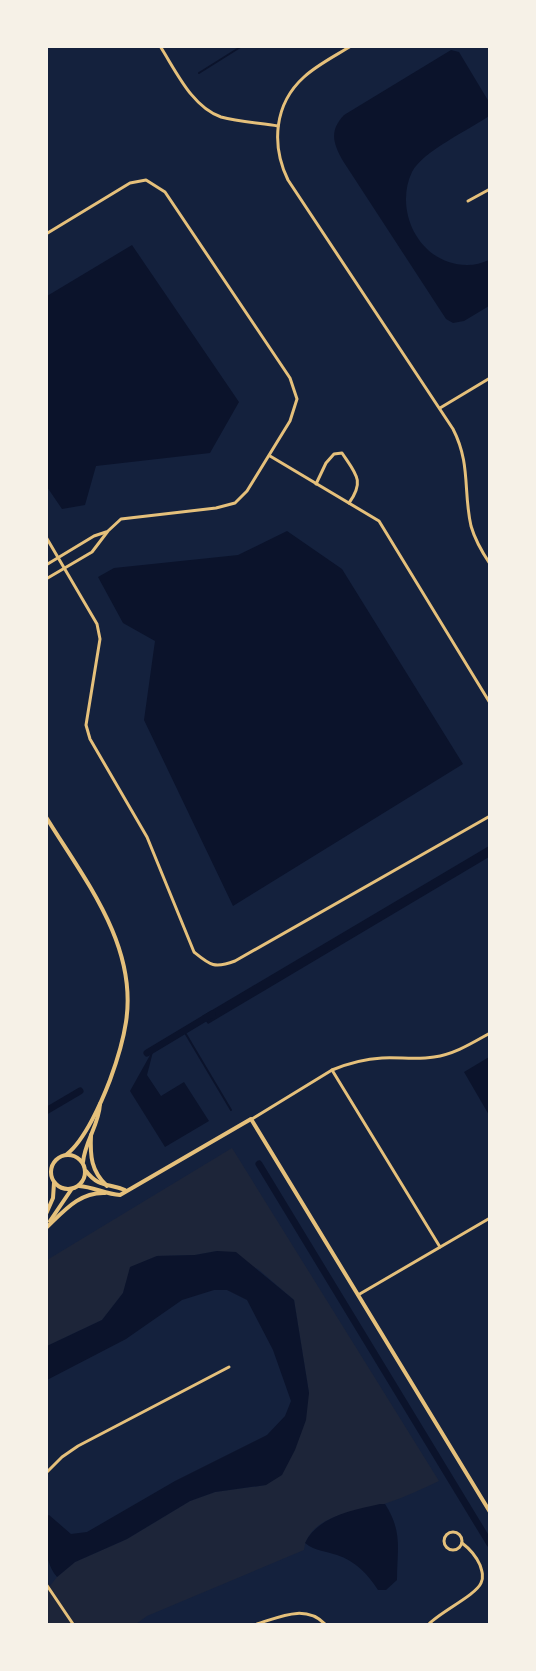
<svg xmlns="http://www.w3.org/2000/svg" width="536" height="1671" font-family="'DM Sans',sans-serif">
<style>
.green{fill:#1d2539}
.water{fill:#0b132b}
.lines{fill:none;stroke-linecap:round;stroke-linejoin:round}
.stream{stroke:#0b132b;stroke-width:2}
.canal{stroke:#0b132b;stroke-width:7}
.minor{stroke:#e5c07b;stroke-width:3}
.tertiary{stroke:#e5c07b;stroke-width:4}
</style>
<rect width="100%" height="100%" fill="#14213d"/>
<path class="green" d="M232 1148 439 1481C422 1489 405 1497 387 1503 360 1512 309 1513 304 1550L147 1616 136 1624H47L46 1591 57 1577 75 1562 127 1539 190 1501 215 1492 266 1485 309 1393 294 1300 258 1269 217 1251 195 1255 157 1256 131 1267 123 1293 102 1320 47 1346V1260Z"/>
<g class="water">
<path d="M451 50 459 52 489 102V116C469 130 423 151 412 172 393 212 421 265 467 265 475 265 482 263 489 260V306L464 321 453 323 446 319 343 161C333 143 329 131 344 115Z"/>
<polygon points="132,245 239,402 210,453 96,466 85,505 62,509 47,487 47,296"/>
<polygon points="287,531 342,569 463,764 233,906 144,720 155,641 123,623 98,577 114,568 238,555"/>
<polygon points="489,846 489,857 208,1024 202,1016"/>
<polygon points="154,1048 147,1075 161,1096 184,1082 209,1121 165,1147 130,1091"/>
<polygon points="489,1057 489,1115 464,1072"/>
<path d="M217 1251 236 1252 294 1300 309 1393 306 1420 295 1450 282 1475 266 1485 215 1492 190 1501 127 1539 75 1562 57 1577C43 1561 46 1537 47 1516L49 1515 71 1534 87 1532 175 1481 267 1435 285 1416 291 1401 273 1350 247 1300 227 1290H214L182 1300 126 1339 47 1380V1346L102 1320 123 1293 130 1267 157 1256 195 1255Z"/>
<path d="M380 1504H385C403 1532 397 1549 397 1580L386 1590H378C368 1574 355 1561 337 1555 325 1551 315 1551 305 1543 318 1516 353 1510 380 1504Z"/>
</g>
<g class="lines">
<g class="stream">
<polyline points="199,73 242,46"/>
<polyline points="184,1031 231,1110"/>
</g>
<g class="canal">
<polyline points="147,1053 212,1014"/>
<polyline points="46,1111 80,1091"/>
<polyline points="259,1164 490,1544"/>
</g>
<g class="minor">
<path d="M160 46C176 71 192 107 221 117 239 122 260 123 278 126"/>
<path d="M351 46C335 56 317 65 304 77 274 104 271 145 288 180L453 429C471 464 463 491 471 526 475 540 482 552 490 564"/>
<polyline points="468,201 490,189"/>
<polyline points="46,234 130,183 146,180 165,192 290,378 297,399 290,421 247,491 235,503 216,508 121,519 108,531 92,552 46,579"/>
<polyline points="440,408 490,378"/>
<polyline points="270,456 379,521 490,703"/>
<path d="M316 484 326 463 334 454 342 453C356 474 365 481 349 503"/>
<path d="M46 537 97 624 100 639 86 725 90 739 147 837 194 952C210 965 214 969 235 961L490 816"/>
<polyline points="46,565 94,536 106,532"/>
<polyline points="46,975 46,993"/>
<polyline points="332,1070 440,1247"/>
<path d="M252 1119 332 1070C349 1063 364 1059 382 1058 399 1057 417 1060 434 1057 455 1054 472 1043 490 1033"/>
<polyline points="358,1295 490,1218"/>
<polyline points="46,1473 62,1457 78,1446 229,1367"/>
<circle cx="453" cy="1541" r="9"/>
<polyline points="46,1584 73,1624"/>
<path d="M257 1624C280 1617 305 1604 325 1624"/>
<path d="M429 1624C440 1612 476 1595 481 1583 484 1577 482 1571 480 1565 476 1556 470 1549 462 1543"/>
</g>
<g class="tertiary">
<path d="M46 817C84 879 138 945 126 1022 123 1042 117 1061 110 1080 102 1101 85 1140 67 1154"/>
<path d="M91 1135C90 1156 91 1171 107 1186"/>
<circle cx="68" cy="1172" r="17"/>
<path d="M83 1162C85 1141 99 1125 100 1104"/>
<path d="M86 1171C99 1188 108 1183 125 1190"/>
<path d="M79 1186C94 1187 105 1194 120 1195L251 1119 490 1512"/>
<polyline points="46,1214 53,1198 54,1183"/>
<polyline points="50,1221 71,1190"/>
<path d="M46 1228C64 1211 79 1192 105 1193"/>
</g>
</g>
<rect width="536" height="1671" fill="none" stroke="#f6f1e7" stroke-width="96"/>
</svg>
